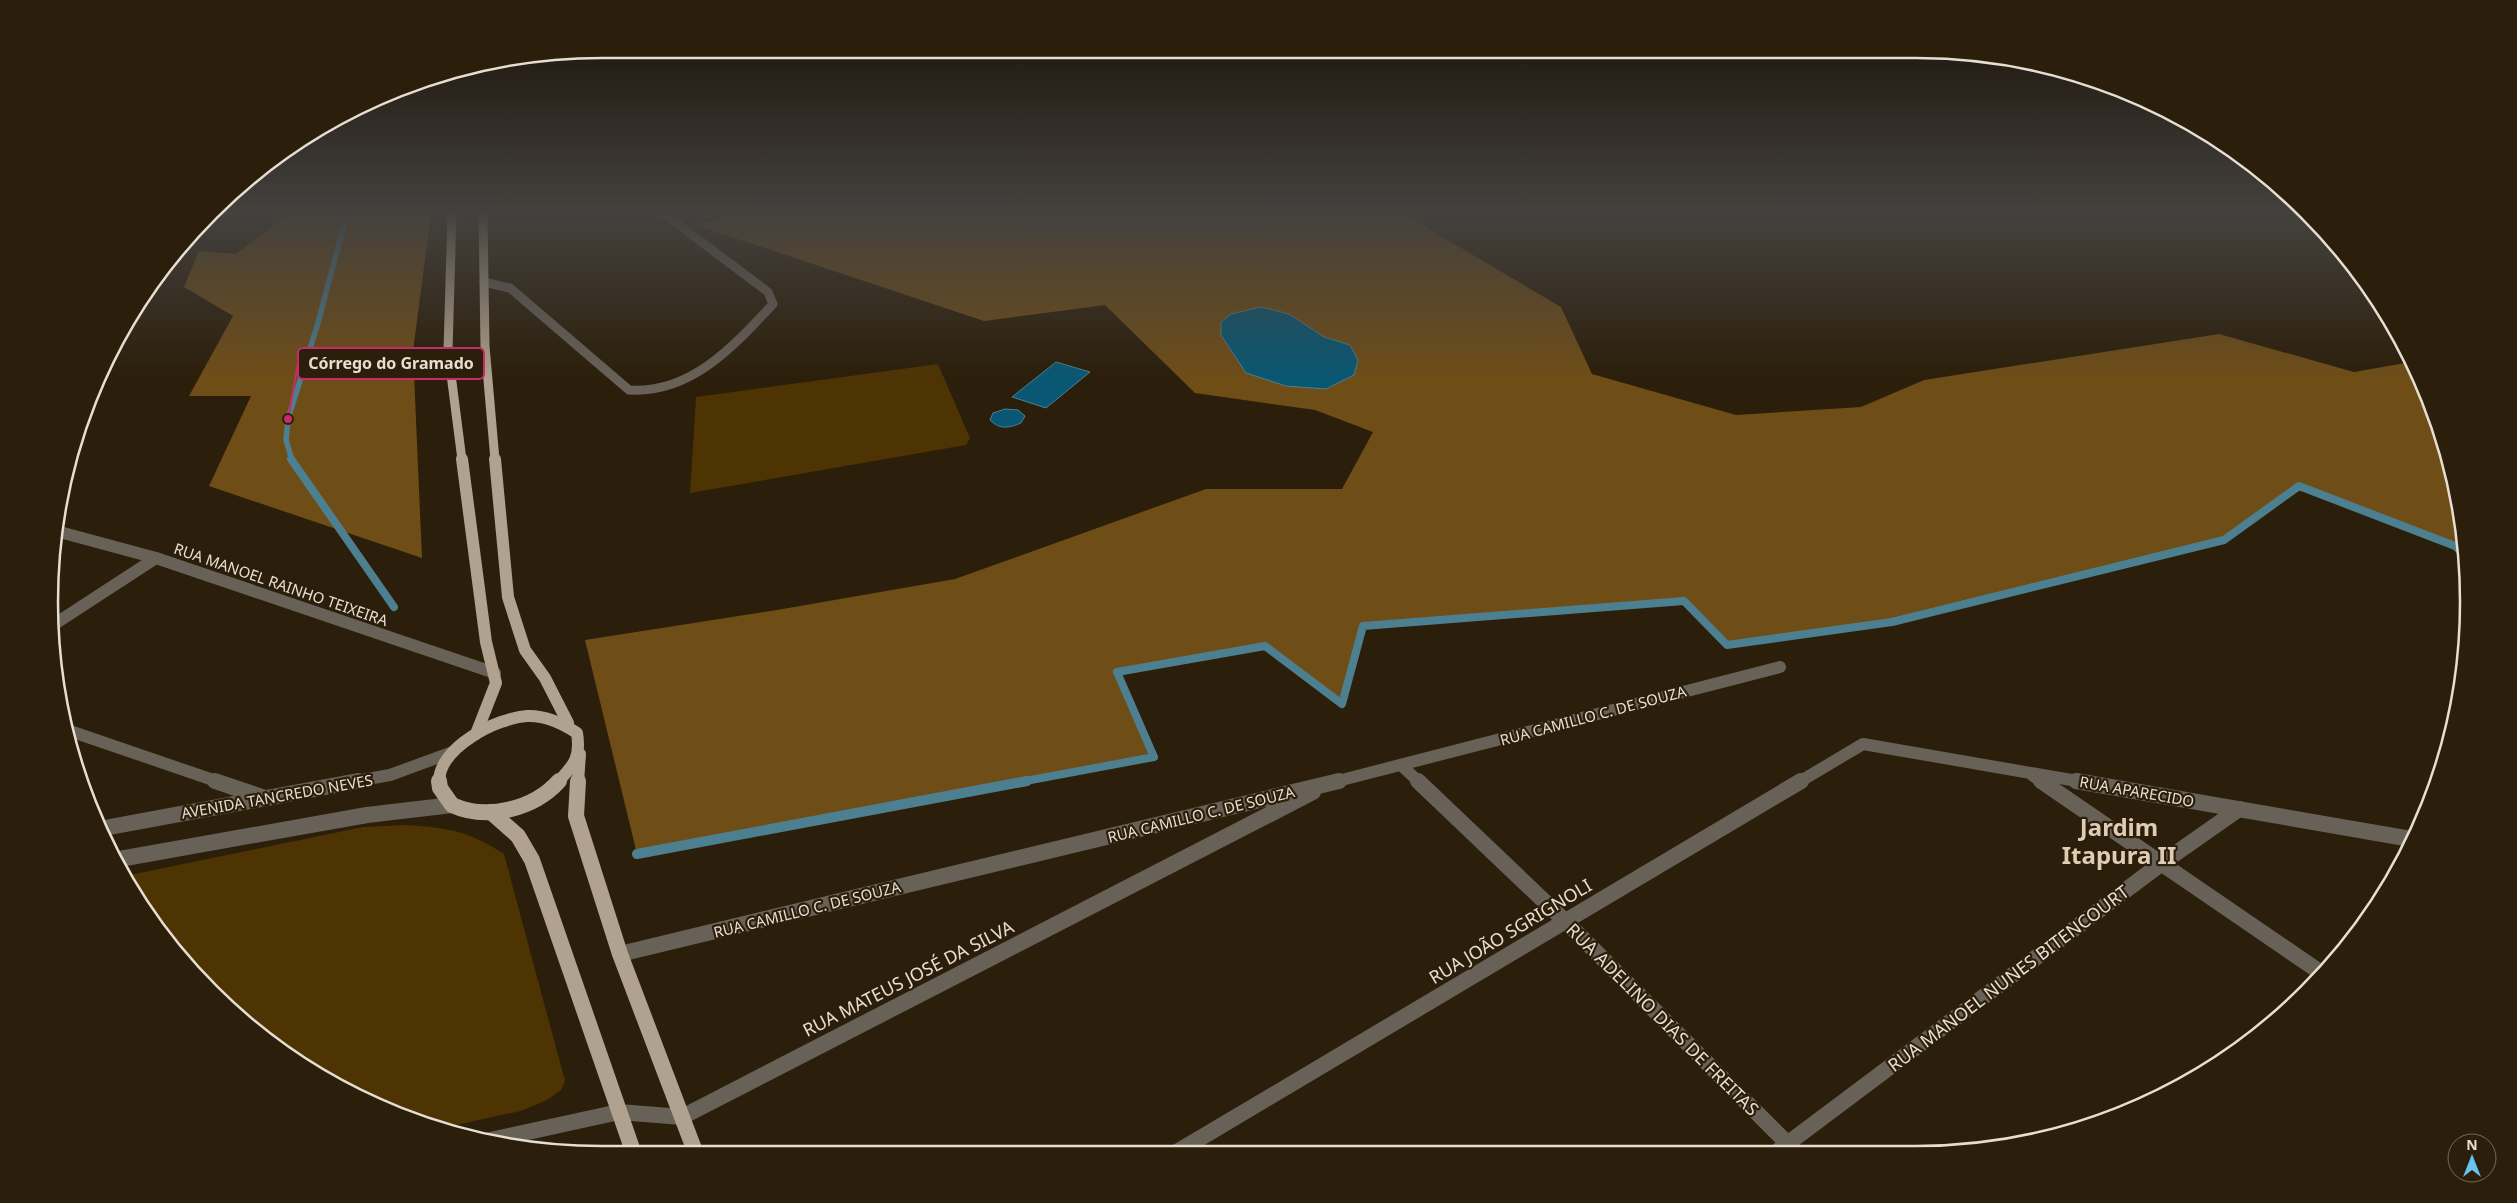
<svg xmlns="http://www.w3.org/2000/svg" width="2517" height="1203" font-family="'Noto Sans',sans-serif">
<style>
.green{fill:#4e3303}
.forest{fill:#6f4d17}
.water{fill:#095773;stroke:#4c8090}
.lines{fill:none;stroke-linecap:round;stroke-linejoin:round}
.stream-far2{stroke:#4c8090;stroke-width:5.5}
.stream-far1{stroke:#4c8090;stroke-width:8}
.stream{stroke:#4c8090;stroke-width:10}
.minor-far2{stroke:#686158;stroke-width:9}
.minor-far1{stroke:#686158;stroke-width:12}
.minor{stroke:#686158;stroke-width:16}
.major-far2{stroke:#b0a28e;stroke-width:9}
.major-far1{stroke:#b0a28e;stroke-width:12}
.major{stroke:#b0a28e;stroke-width:16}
.labels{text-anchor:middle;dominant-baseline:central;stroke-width:4.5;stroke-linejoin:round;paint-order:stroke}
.street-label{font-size:15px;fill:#e7ded2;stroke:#2b1e0a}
.near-street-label{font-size:18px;fill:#e7ded2;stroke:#2b1e0a}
.near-district-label{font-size:24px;font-weight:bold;fill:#deccb4;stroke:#2b1e0a}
.rim{fill:none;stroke:#e7ded2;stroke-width:2.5}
.leader{fill:none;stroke:#c62c67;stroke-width:2}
.callout-dot{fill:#c62c67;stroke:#2b1e0a;stroke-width:2}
.callout{fill:#2b1e0a;stroke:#c62c67;stroke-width:2}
.callout-label{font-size:16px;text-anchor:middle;font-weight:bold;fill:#e7ded2}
</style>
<rect width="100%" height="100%" fill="#2b1e0a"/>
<g class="green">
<polygon points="938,364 970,438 966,445 690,493 696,397"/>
<path d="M407 825C448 828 469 831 504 854L565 1081 561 1090 547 1100 521 1111 442 1128 390 1112 295 1061 211 993 163 938 125 876 363 827Z"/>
</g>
<g class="forest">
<polygon points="291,213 431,213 413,351 422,558 209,486 251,396 189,396 233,316 184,287 199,251 235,254"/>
<polygon points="741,213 1402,213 1561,307 1592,374 1736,415 1861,407 1924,380 2219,334 2354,372 2411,362 2426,390 2458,494 2464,554 2455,546 2299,486 2224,540 1892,622 1727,645 1684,601 1363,626 1342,704 1265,646 1118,672 1154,757 637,854 585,640 777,610 955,579 1206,489 1342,489 1373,432 1315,410 1195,393 1105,305 984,321 696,225"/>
</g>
<g class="water">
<polygon points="1261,307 1289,314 1324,337 1350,345 1358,360 1354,375 1326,389 1286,386 1246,373 1221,335 1221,322 1231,314"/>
<polygon points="1056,362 1090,372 1046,408 1012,397"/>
<path d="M1005 409 1018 410 1025 416 1021 423C1009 428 1000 430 990 420L993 413Z"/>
</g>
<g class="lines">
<polyline class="stream-far2" points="292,460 286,440 288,419 318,323 347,213"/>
<g class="stream-far1">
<polyline points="291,459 394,607"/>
<polyline points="1020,782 1154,757 1117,672 1265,646 1342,704 1363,626 1684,601 1727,645 1892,622 2224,540 2299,486 2455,546 2464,554"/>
</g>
<polyline class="stream" points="637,854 1027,781"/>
<path class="minor-far2" d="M484 282 510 288 629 390C691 394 734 346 773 304L768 292 663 213"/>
<g class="minor-far1">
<polyline points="56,531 156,558 495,673"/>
<polyline points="50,627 156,558"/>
<polyline points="67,730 219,782"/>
<polyline points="1401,765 1419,782"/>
<polyline points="2032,775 2042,782"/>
<polyline points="351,782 390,775 453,752"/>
<polyline points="1334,782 1780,667"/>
<polyline points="1799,782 1863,744 2083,782"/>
</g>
<g class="minor">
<polyline points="215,781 265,798"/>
<polyline points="1418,781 1566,922 1792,1148"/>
<polyline points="2041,781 2320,972"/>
<polyline points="2076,781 2411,839"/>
<polyline points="99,829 358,781"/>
<polyline points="114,860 367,815 452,805"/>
<polyline points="620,954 1339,781"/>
<polyline points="486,1141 619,1112 682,1117 1313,792"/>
<polyline points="1779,1150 2162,863 2239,809"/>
<polyline points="1177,1152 1801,781"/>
</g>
<g class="major-far2">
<polyline points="452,213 448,351 462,460"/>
<polyline points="483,213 485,346 495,460"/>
</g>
<g class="major-far1">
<polyline points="462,459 486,642 496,683 476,734"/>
<polyline points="495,459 508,597 525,650 545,678 568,723"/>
<path d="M439 782C439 747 497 718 527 716 546 715 562 723 577 733 581 757 574 765 558 782"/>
<polyline points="578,782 580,754"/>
</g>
<g class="major">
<path d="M439 781 440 788 452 805C487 821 534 809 559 781"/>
<polyline points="578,781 576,816 620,954 696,1154"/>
<polyline points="491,812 518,836 532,860 634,1154"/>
</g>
</g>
<linearGradient id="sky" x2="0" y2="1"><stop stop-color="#181006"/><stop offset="0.56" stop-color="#44413e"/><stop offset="1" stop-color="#44413e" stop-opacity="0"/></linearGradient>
<rect width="2517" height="381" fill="url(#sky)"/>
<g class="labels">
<g class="street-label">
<text transform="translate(281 584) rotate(19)">RUA MANOEL RAINHO TEIXEIRA</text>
<text transform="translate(1593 715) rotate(-15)">RUA CAMILLO C. DE SOUZA</text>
<text transform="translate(2137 791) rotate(10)">RUA APARECIDO</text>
<text transform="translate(277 796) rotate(-10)">AVENIDA TANCREDO NEVES</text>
<text transform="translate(1201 814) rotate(-14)">RUA CAMILLO C. DE SOUZA</text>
<text transform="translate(807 909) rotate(-14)">RUA CAMILLO C. DE SOUZA</text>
</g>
<g class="near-street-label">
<text transform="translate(1510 931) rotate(-31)">RUA JOÃO SGRIGNOLI</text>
<text transform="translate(908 978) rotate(-27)">RUA MATEUS JOSÉ DA SILVA</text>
<text transform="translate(2008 978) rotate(-37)">RUA MANOEL NUNES BITENCOURT</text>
<text transform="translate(1663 1019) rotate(45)">RUA ADELINO DIAS DE FREITAS</text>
</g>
<g class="near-district-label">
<text x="2119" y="826">Jardim<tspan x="2119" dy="28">Itapura II</tspan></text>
</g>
</g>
<path d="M0 0H2517V1203H0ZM602 58H1916A544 544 0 0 1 2460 602V602A544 544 0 0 1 1916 1146H602A544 544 0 0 1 58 602V602A544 544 0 0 1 602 58Z" fill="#2b1e0a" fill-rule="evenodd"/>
<path class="rim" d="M602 58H1916A544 544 0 0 1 2460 602V602A544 544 0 0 1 1916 1146H602A544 544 0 0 1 58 602V602A544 544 0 0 1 602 58Z"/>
<path class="leader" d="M288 419L298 363"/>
<circle class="callout-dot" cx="288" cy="419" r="5"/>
<rect class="callout" x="298" y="348" width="186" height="31" rx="5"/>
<g class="callout-label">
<text x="391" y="369">Córrego do Gramado</text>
</g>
<g transform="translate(2472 1158)"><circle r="24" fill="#2b1e0a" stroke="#766b5a"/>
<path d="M0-4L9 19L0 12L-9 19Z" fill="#66c4ef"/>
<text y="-8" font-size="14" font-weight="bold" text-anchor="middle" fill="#e7ded2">N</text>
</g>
</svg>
